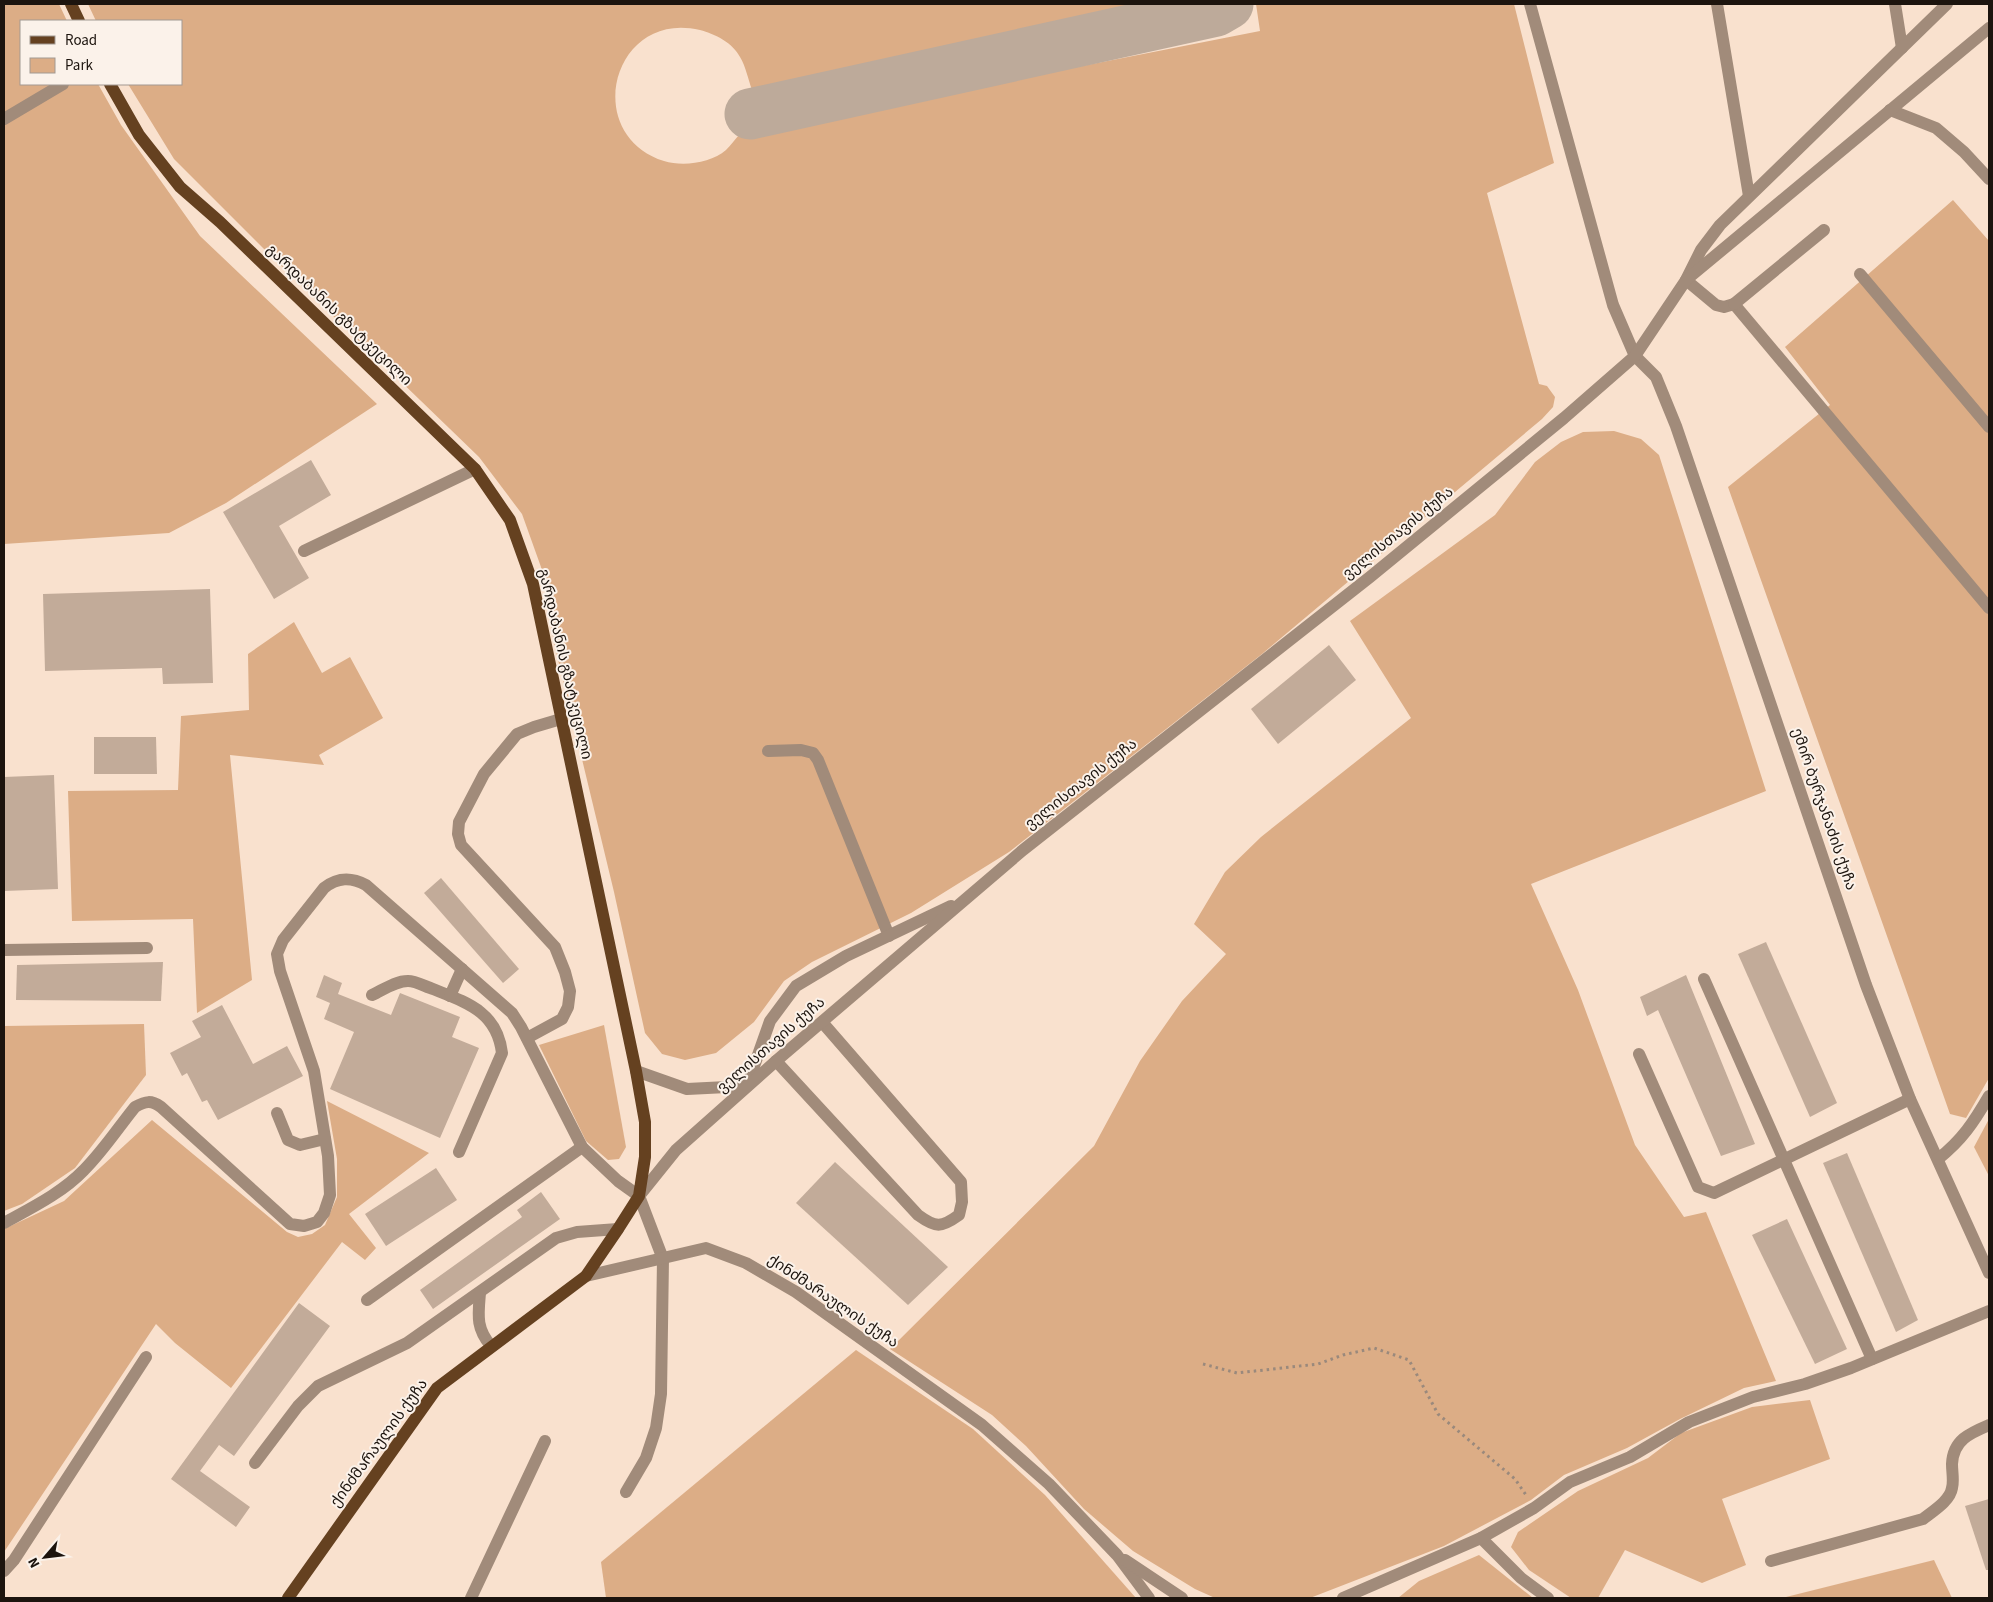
<svg xmlns="http://www.w3.org/2000/svg" width="1993" height="1602" font-family="'Source Sans 3','Noto Sans Georgian',sans-serif">
<style>
.green{fill:#dcad86}
.lines{fill:none;stroke-linecap:round;stroke-linejoin:round}
.taxiway{stroke:#bdaa9a;stroke-width:51}
.building{fill:#c2ab99}
.path{stroke:#9a897c;stroke-width:3;stroke-dasharray:2.5 4;stroke-linecap:butt}
.minor{stroke:#a18b7a;stroke-width:12}
.major{stroke:#654120;stroke-width:12}
.labels{text-anchor:middle;dominant-baseline:central;stroke-width:4;stroke-linejoin:round;paint-order:stroke}
.street-label{font-size:15px;fill:#1c140e;stroke:#fbf2ea}
</style>
<rect width="100%" height="100%" fill="#f9e1ce"/>
<g class="green">
<polygon points="4,4 59,4 67,21 21,21 21,84 98,84 121,125 200,236 377,404 226,503 169,533 4,544"/>
<path d="M88 4H1187L752 90C748 79 746 67 740 57 733 43 715 34 700 30 613 9 580 134 664 161 683 167 711 163 726 150 731 145 736 138 741 133L1260 31 1256 4H1514L1554 163 1487 193 1539 384 1547 386 1555 397 1553 407 1542 419 1262 654 1009 852 911 913 812 962 784 981 754 1022 716 1053 685 1060 662 1054 645 1033 614 892 554 643 541 567 522 514 479 457 273 258 174 159 128 84H181V21H96Z"/>
<polygon points="1953,200 1989,241 1989,1078 1966,1118 1950,1114 1728,487 1830,405 1785,347"/>
<polygon points="1614,431 1641,439 1659,455 1766,791 1531,884 1578,990 1635,1145 1684,1217 1706,1212 1776,1381 1744,1388 1680,1419 1627,1448 1564,1475 1531,1500 1444,1546 1310,1598 1215,1598 1195,1589 1133,1551 1084,1509 1026,1446 992,1415 890,1349 1094,1146 1140,1061 1182,1001 1226,954 1194,924 1225,872 1261,837 1411,718 1350,621 1495,515 1535,462 1561,442 1583,432"/>
<polygon points="294,622 322,673 350,657 383,718 319,755 324,765 230,755 252,980 197,1013 193,919 72,921 68,791 178,790 181,716 249,710 248,654"/>
<polygon points="144,1024 146,1075 75,1168 22,1204 4,1211 4,1026"/>
<polygon points="604,1025 626,1147 619,1159 608,1160 586,1141 539,1045"/>
<polygon points="327,1101 429,1153 349,1214 376,1248 365,1260 342,1242 231,1388 175,1343 156,1324 4,1552 4,1229 64,1201 152,1120 287,1232 298,1237 312,1234 325,1225 337,1197 337,1159"/>
<polygon points="1989,1119 1989,1176 1974,1147"/>
<polygon points="856,1350 973,1429 1045,1495 1136,1598 606,1598 601,1562"/>
<polygon points="1810,1400 1830,1459 1722,1499 1746,1565 1702,1583 1625,1550 1598,1598 1571,1598 1529,1570 1511,1547 1518,1532 1578,1491 1648,1458 1681,1433 1752,1407"/>
<polygon points="1479,1555 1533,1598 1398,1598 1419,1581"/>
<polygon points="1934,1560 1952,1598 1782,1598"/>
</g>
<g class="lines">
<polyline class="taxiway" points="750,114 1216,11 1228,4"/>
</g>
<g class="building">
<polygon points="311,460 331,495 279,526 309,578 274,599 223,512"/>
<polygon points="210,589 213,683 163,684 162,668 45,671 43,594"/>
<polygon points="1329,645 1356,680 1278,744 1251,709"/>
<polygon points="94,737 156,737 157,774 94,774"/>
<polygon points="54,775 58,889 4,891 4,777"/>
<polygon points="441,878 519,969 503,983 424,893"/>
<polygon points="1766,942 1837,1103 1810,1117 1738,954"/>
<polygon points="163,962 161,1001 16,1000 17,965"/>
<polygon points="324,975 342,983 338,994 391,1015 400,993 460,1017 452,1037 479,1048 440,1138 330,1089 354,1032 324,1019 330,1003 316,997"/>
<polygon points="1686,975 1755,1144 1721,1156 1658,1010 1647,1016 1640,997"/>
<polygon points="222,1005 253,1064 287,1046 303,1076 218,1120 207,1100 202,1102 187,1073 182,1076 170,1053 201,1037 192,1021"/>
<polygon points="1847,1153 1918,1320 1896,1332 1823,1163"/>
<polygon points="835,1162 948,1267 908,1305 796,1203"/>
<polygon points="436,1168 457,1200 386,1246 365,1214"/>
<polygon points="541,1192 560,1219 433,1309 420,1290 522,1217 517,1210"/>
<polygon points="1787,1219 1847,1349 1815,1364 1752,1235"/>
<polygon points="299,1303 330,1326 234,1456 219,1445 200,1471 250,1507 236,1527 171,1479"/>
<polygon points="1989,1499 1989,1570 1986,1570 1965,1506"/>
</g>
<g class="lines">
<polyline class="path" points="1203,1364 1237,1373 1318,1364 1343,1355 1374,1348 1409,1360 1438,1414 1515,1479 1526,1495"/>
<g class="minor">
<polyline points="1530,4 1613,305 1635,356 1656,377 1676,426 1866,985 1910,1099 1989,1273"/>
<polyline points="1717,4 1749,196"/>
<polyline points="1895,4 1902,48"/>
<polyline points="1947,4 1720,225 1701,250 1686,280 1716,305 1724,307 1734,304 1989,608"/>
<polyline points="1890,110 1936,128 1964,152 1989,179"/>
<polyline points="4,119 63,84"/>
<polyline points="1860,274 1989,427"/>
<polyline points="1734,304 1824,230"/>
<polyline points="304,551 475,469"/>
<polyline points="768,751 801,750 813,753 818,760 889,936"/>
<polyline points="4,950 147,948"/>
<polyline points="1704,979 1872,1359"/>
<path d="M372 995C383 990 395 981 408 981 416 981 426 987 433 989 468 1003 497 1012 502 1053L459 1152"/>
<polyline points="450,996 462,969"/>
<polyline points="527,1038 562,1019 568,1007 570,991 565,972 555,947 461,845 458,834 459,822 484,774 517,734 534,727 561,719"/>
<polyline points="1639,1054 1698,1187 1714,1193 1910,1099"/>
<path d="M776 1061 918 1215C936 1228 941 1228 959 1215L962 1202 961 1182 822 1022"/>
<polyline points="636,1071 687,1089 747,1086 770,1021 796,986 846,956 951,906"/>
<polyline points="277,1113 288,1140 300,1145 325,1139"/>
<path d="M1938 1159C1962 1140 1974 1122 1989 1096"/>
<polyline points="639,1196 676,1150 776,1061 1023,850 1370,577 1564,418 1635,356 1686,280 1989,28"/>
<path d="M4 1223C31 1208 62 1193 84 1170 103 1151 118 1128 135 1107 146 1101 151 1100 161 1107L290 1224 304 1226 317 1222 324 1213 330 1195 328 1156 314 1071 280 971 277 954 283 940 324 888C338 877 351 877 366 885L512 1013 521 1027 582 1147 618 1181 639 1196 663 1259 661 1394 656 1428 646 1458 626 1492"/>
<polyline points="586,1276 706,1248 746,1263 796,1292 982,1425 1049,1484 1117,1555 1149,1598"/>
<path d="M480 1293C478 1316 476 1328 491 1346"/>
<polyline points="367,1300 582,1147"/>
<polyline points="255,1463 298,1406 318,1386 407,1343 556,1238 577,1232 618,1229"/>
<polyline points="1481,1538 1521,1578 1548,1598"/>
<polyline points="1125,1560 1182,1598"/>
<path d="M1771 1561 1923 1519C1933 1511 1950 1501 1952 1488 1954 1481 1952 1472 1952 1464 1953 1440 1970 1433 1989 1425"/>
<polyline points="4,1571 14,1560 146,1357"/>
<polyline points="471,1598 545,1441"/>
<polyline points="1343,1598 1481,1538 1534,1508 1570,1482 1630,1457 1689,1422 1753,1397 1805,1384 1851,1368 1989,1311"/>
</g>
<g class="major">
<polyline points="71,4 79,21"/>
<polyline points="110,84 139,135 180,187 220,222 475,469 510,520 533,584 636,1071 645,1122 645,1157 639,1196 618,1229 586,1276 437,1388 288,1598"/>
</g>
</g>
<g class="labels">
<g class="street-label">
<text transform="translate(339 315) rotate(44)">გარდაბანის გზატკეცილი</text>
<text transform="translate(1398 533) rotate(-39)">ველისთავის ქუჩა</text>
<text transform="translate(565 664) rotate(77)">გარდაბანის გზატკეცილი</text>
<text transform="translate(1081 784) rotate(-38)">ველისთავის ქუჩა</text>
<text transform="translate(1824 809) rotate(71)">ემირ ბურჯანაძის ქუჩა</text>
<text transform="translate(771 1045) rotate(-41)">ველისთავის ქუჩა</text>
<text transform="translate(833 1301) rotate(34)">ქინძმარაულის ქუჩა</text>
<text transform="translate(379 1443) rotate(-54)">ქინძმარაულის ქუჩა</text>
</g>
</g>
<rect width="1993" height="1602" fill="none" stroke="#1c140e" stroke-width="10"/>
<rect x="20" y="20" width="162" height="65" fill="#fbf2ea" stroke="#a29992"/>
<rect x="30" y="36" width="25" height="8" fill="#654120" stroke="#a29992"/>
<text x="65" y="45" font-size="15" fill="#1c140e">Road</text>
<rect x="30" y="58" width="25" height="15" fill="#dcad86" stroke="#a29992"/>
<text x="65" y="70" font-size="15" fill="#1c140e">Park</text>
<g transform="translate(45 1557) rotate(242)" stroke="#fbf2ea" stroke-width="4" paint-order="stroke">
<path d="M0-4L9 19L0 12L-9 19Z" fill="#1c140e"/>
<text y="-8" font-size="14" font-weight="bold" text-anchor="middle" fill="#1c140e">N</text>
</g>
</svg>
